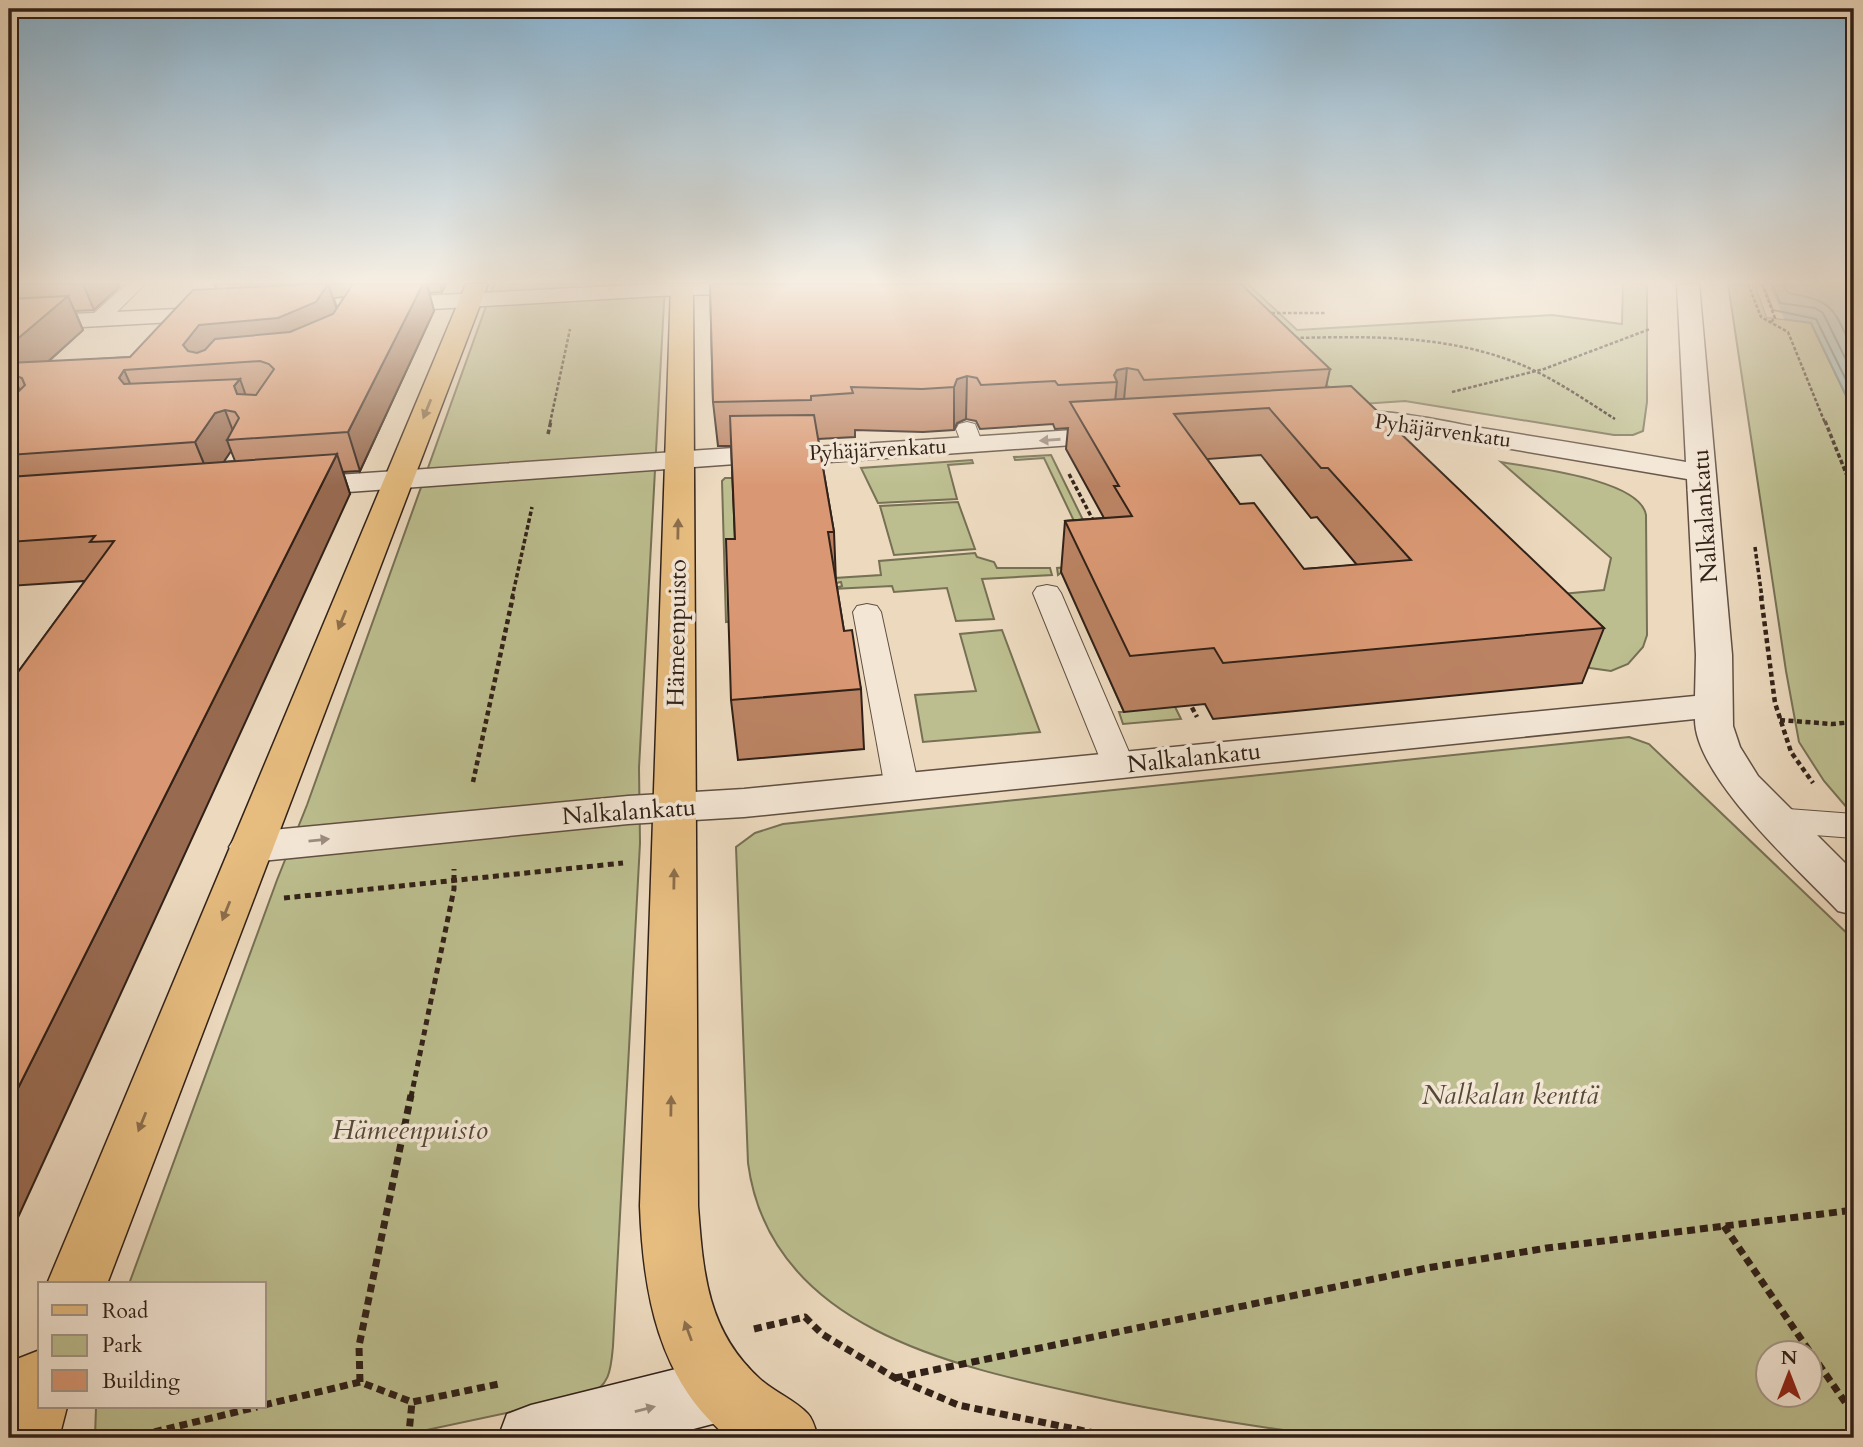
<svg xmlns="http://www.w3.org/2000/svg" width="1863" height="1447" font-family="Cardo,serif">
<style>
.green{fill:#bcbe8f;stroke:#767054;stroke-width:2;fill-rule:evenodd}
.water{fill:#9bb9b9;stroke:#717c79;stroke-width:2}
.pier{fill:#ecd9be}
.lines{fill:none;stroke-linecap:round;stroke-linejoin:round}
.shore{stroke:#666d68;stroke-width:2}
.lane-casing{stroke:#604f42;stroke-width:2}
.street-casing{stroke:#604f42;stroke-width:3}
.secondary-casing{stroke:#312118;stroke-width:3}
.primary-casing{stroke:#312118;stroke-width:3}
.path-far4{stroke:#312118;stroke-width:2.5;stroke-dasharray:3.5 2;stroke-linecap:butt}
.path-far3{stroke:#312118;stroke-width:3.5;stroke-dasharray:4.5 2.5;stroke-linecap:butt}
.path-far2{stroke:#312118;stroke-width:4.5;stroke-dasharray:5 3.5;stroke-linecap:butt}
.path-far1{stroke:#312118;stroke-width:5;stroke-dasharray:6 4.5;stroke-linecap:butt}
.path{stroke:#312118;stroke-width:7;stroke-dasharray:8 5;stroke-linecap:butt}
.lane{fill:#f3e6d5;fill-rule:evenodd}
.street{fill:#f3e6d5;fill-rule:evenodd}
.secondary{fill:#f3e6d5;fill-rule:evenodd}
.primary{fill:#e6bc7f;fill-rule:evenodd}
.wall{fill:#bb8363;stroke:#312118;stroke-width:2;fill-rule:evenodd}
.shaded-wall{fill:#986a50;stroke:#312118;stroke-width:2}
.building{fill:#d99873;stroke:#312118;stroke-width:2;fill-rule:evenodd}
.oneway{fill:#8c6e4c}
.oneway2{fill:#9c8d80}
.labels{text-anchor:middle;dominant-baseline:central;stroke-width:7;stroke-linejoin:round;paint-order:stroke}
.far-street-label{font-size:21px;fill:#312118;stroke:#f3e6d5}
.street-label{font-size:24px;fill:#312118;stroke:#f3e6d5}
.near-park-label{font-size:28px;font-style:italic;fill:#544836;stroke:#f3e6d5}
</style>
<rect width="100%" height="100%" fill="#ecd9be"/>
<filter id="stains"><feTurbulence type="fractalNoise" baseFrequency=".00286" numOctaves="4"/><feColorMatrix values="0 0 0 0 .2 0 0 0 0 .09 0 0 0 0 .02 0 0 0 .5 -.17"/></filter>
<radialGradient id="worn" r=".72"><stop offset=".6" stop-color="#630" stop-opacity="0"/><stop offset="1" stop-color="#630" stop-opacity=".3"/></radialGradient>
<g class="green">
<path d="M494 284H665L639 768 640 843 613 1346C611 1369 610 1387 586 1396L389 1438H95L96 1407H264V1284H129L277 880 307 805Z"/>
<polygon points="1225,284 1248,284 1297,330 1552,315 1622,324 1623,284 1647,284 1647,402 1643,431 1633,435 1614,435 1405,401 1347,405"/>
<polygon points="1728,284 1769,284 1811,323 1854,412 1854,816 1824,781 1799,742 1786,671"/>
<polygon points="1051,455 1181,719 1123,724 1119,712 1124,712 1062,572 1058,575 1057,568 1095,565 1044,458 1015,460 1014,457"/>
<polygon points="972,460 973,463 948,465 957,499 878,503 861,468"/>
<path d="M1501 462C1532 468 1640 479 1646 515L1647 635 1643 647 1628 664 1611 671 1590 668 1520 598 1604 590 1611 558Z"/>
<polygon points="725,478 736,478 733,621 726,622 722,481"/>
<polygon points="958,502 975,549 894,555 880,506"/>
<polygon points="975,553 977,557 994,562 997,568 1050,568 1052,575 982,579 994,619 956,621 947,588 894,592 892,586 832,589 842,586 841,582 836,583 835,578 881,575 879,561"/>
<polygon points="1002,630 1040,732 923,742 915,695 976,691 960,634"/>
<path d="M1629 737 1649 744 1854 940V1438C1740 1438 1627 1438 1513 1438 1456 1438 1399 1441 1342 1438 1320 1437 1298 1432 1276 1429 1221 1421 1167 1412 1114 1401 973 1370 771 1337 748 1163L736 847 755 833 783 824ZM1769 1352H1811V1394H1769Z"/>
</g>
<polygon class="water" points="1755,284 1854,284 1854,412 1811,323 1767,317"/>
<polygon class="pier" points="1755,284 1769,284 1784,319 1767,317"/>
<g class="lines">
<g class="shore">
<polyline points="1763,284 1773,310 1816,319 1854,396"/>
<polyline points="1772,284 1780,303 1815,308 1823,313 1854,376"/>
<path d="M1783 284 1788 293C1837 301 1833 310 1854 352"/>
</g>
<g class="lane-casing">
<g id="lane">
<polygon points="126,284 145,284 105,324 91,324 89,320 91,316"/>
<polygon points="967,422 975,424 983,445 980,450 964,450 956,429 959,424"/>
<polygon points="1047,585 1057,587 1061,593 1135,766 1131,773 1119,777 1107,773 1103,766 1033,593 1037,587"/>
<polygon points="867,604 877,606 881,612 919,788 914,796 902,799 890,796 885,788 853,612 857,606"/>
<polygon points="1775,808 1854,814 1854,838 1775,832 1763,828 1758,820 1763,812"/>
</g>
</g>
<g class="street-casing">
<g id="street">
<polygon points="657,284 851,284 847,288 840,290 657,296 381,312 373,310 370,305 373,300 381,298"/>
<path d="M1677 284H1699L1732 655 1733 726 1740 747 1758 776 1854 872V915L1838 911C1799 870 1694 776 1695 719L744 817 628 824 251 862 236 858 229 847 236 836 251 832 628 796 744 789 1695 696 1696 655 1687 479 1435 436 1328 427 1324 421 1328 415C1372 404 1436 420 1481 428 1550 439 1618 450 1686 462Z"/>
<polygon points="220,307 228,309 231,314 228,319 9,331 9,317"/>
<polygon points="1120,427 1130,429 1134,435 1130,441 815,463 763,462 293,496 283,493 278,487 283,481 293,478 763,446 815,447"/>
</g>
</g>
<g class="secondary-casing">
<polygon id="secondary" points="724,1357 747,1366 756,1389 747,1412 724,1421 659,1438 498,1438 507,1414 531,1405"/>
</g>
<g class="primary-casing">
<g id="primary">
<polygon points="466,284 488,284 107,1284 47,1284"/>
<path d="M671 284H693L698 1206C703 1273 707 1331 760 1379 774 1392 795 1400 808 1414 813 1419 816 1431 818 1438H729C658 1381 643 1292 640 1206Z"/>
<polygon points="40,1350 40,1407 67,1407 59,1438 9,1438 9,1379 17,1359"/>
</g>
</g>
<g class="path-far4">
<polyline points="1748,284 1761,317 1788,332 1825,423"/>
<polyline points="1762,284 1775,318 1770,323"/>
<polyline points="1266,313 1325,313"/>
<path d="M1295 338C1372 336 1450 335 1522 365 1555 379 1585 400 1615 419"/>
<polyline points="1452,392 1544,369 1650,329"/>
<polyline points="550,423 570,329"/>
</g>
<g class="path-far3">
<polyline points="1825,421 1854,493"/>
<polyline points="548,434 551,421"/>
<polyline points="1069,474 1094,522"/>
<polyline points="1755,547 1762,598"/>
<polyline points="512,598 532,507"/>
</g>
<g class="path-far2">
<polyline points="1761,596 1775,703 1791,752 1813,783"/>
<polyline points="1188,700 1197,717"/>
<polyline points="1780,720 1832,724 1854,722"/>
<polyline points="473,782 513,596"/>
</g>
<g class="path-far1">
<polyline points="284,898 623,863"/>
<polyline points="411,1097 454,889 454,869"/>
</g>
<g class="path">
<polyline points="1724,1226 1810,1352"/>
<polyline points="754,1329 805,1317 822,1334 895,1378 958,1405 1119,1438"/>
<polyline points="1811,1353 1854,1415"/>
<polyline points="895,1378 1427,1268 1547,1248 1854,1210"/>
<polyline points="360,1382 359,1346 411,1095"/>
<polyline points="264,1405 360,1382 412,1402"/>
<polyline points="129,1438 257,1407"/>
<polyline points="413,1438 409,1433 412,1402 499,1384"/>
</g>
<use href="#lane" class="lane"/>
<use href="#street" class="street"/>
<use href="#secondary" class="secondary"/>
<use href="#primary" class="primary"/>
</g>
<g class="wall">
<path d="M9 284H120L118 286 119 287 94 310 75 311 83 330 48 362 130 357 216 288 214 284H446L442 292 429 293 434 311 360 471 343 472 350 494 18 672 85 581 9 586V299H11L9 294ZM344 297 337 308 334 298ZM231 451 235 461 223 462 230 452Z"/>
<path d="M710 284 1330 369 1326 387 1604 628 1582 683 1213 719 1205 704 1124 712 1061 572 1065 521 1104 518 1066 449 1068 428 1055 429 1053 424 980 429 976 421 966 419 957 423 954 430 923 432 855 430V437L818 439 834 532 836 582 844 631 861 689 864 749 738 760 731 700 735 539 731 446H718L713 402ZM1261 455 1311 518 1317 517 1357 565 1304 569 1240 504 1207 459Z"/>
</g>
<g class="shaded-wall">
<polygon points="83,284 120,284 118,286 119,287 94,310"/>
<polygon points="328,284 339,316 190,365 183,345 199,325"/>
<polygon points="423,284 427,284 434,311 360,471 348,432"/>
<polygon points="440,284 446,284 442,292"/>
<polygon points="68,296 83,330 24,383 22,378 12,374 30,411 9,414 9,346"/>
<polygon points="1127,368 1123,410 1114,412 1117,382 1114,375 1117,370"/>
<polygon points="124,370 140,406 119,378"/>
<polygon points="967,376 966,419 957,423 954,430 954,387 957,379"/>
<polygon points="240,379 253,416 248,424 234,386"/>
<polygon points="225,410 236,439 227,440 231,451 211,481 195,442 215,413"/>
<polygon points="337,454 350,494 9,1237 9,1106"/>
</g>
<g class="building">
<path d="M311 284H328L316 302 278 318 199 325 183 345 188 351 197 353 205 350 215 339 290 332 333 314 353 284H423L348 432 227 440 239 418 235 412 225 410 215 413 195 442 9 455V392L19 391 25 385 22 378 12 374 9 375V363L130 357 193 290ZM260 361 269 364 274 369 256 395 237 394 234 386 240 379 124 384 119 378 124 370Z"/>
<polygon points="710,284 1241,284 1330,369 1144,380 1138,370 1127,368 1117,370 1114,375 1117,382 1058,385 1055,381 981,385 977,378 967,376 957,379 954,387 922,389 851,387 853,393 811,396 811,400 713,402"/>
<polygon points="68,296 9,346 9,299"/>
<path d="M1351 386 1604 628 1223 663 1214 648 1130 656 1065 521 1132 516 1114 486H1119L1070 402ZM1269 408 1321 468H1328L1411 560 1304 569 1254 503 1240 504 1174 414Z"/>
<polygon points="814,415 834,532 828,532 844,631 852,630 861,689 731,700 726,539 735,539 730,416"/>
<polygon points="337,454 9,1106 9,672 18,672 114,541 90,542 95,536 9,542 9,477"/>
</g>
<defs><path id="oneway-solid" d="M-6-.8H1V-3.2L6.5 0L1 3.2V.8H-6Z" transform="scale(1.75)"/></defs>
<g class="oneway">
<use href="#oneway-solid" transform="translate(427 409) rotate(112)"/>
<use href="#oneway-solid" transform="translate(678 529) rotate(-89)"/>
<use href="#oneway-solid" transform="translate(342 620) rotate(112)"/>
<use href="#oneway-solid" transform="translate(674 879) rotate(-89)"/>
<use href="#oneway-solid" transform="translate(226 911) rotate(112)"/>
<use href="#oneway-solid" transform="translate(671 1106) rotate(-89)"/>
<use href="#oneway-solid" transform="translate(142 1122) rotate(112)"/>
<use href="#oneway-solid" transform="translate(688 1331) rotate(-110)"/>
</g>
<g class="oneway2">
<use href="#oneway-solid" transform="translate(1050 440) rotate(176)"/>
<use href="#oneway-solid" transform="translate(319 840) rotate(-6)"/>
<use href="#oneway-solid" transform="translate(645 1409) rotate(-14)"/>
</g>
<linearGradient id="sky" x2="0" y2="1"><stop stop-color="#89b6d5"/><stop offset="0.58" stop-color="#f6eee2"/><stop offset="1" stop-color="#f6eee2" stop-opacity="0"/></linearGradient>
<rect width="1863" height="486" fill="url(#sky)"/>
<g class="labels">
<g class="far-street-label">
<text transform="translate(1443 431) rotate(8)">Pyhäjärvenkatu</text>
<text transform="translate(878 450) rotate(-3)">Pyhäjärvenkatu</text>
</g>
<g class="street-label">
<text transform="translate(1705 516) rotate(-94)">Nalkalankatu</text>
<text transform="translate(677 633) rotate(-89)">Hämeenpuisto</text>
<text transform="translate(1194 758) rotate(-6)">Nalkalankatu</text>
<text transform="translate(629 812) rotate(-4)">Nalkalankatu</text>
</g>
<g class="near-park-label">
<text x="1510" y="1095">Nalkalan kenttä</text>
<text x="410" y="1130">Hämeenpuisto</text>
</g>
</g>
<rect width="1863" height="1447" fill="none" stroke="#ecd9be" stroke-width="35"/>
<rect x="10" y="10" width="1842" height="1426" fill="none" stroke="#312118" stroke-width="3.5"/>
<rect x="18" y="18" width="1828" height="1412" fill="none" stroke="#312118" stroke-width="2"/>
<rect x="38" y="1282" width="228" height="126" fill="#f3e6d5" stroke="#a59789" stroke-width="2"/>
<rect x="52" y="1305" width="35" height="10" fill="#e6bc7f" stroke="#a59789" stroke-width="2"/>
<text x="102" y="1318" font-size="21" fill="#312118">Road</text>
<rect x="52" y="1335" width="35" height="21" fill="#bcbe8f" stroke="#a59789" stroke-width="2"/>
<text x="102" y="1352" font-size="21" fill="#312118">Park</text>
<rect x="52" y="1370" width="35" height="21" fill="#d99873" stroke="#a59789" stroke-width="2"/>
<text x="102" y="1388" font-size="21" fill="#312118">Building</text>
<g transform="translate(1789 1374)"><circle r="33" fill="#f3e6d5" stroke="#a59789" stroke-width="2"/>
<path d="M0-5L12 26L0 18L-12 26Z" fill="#8f2418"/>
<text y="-10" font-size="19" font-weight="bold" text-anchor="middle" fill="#312118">N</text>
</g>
<rect width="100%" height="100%" filter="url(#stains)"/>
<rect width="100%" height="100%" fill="url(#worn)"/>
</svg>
